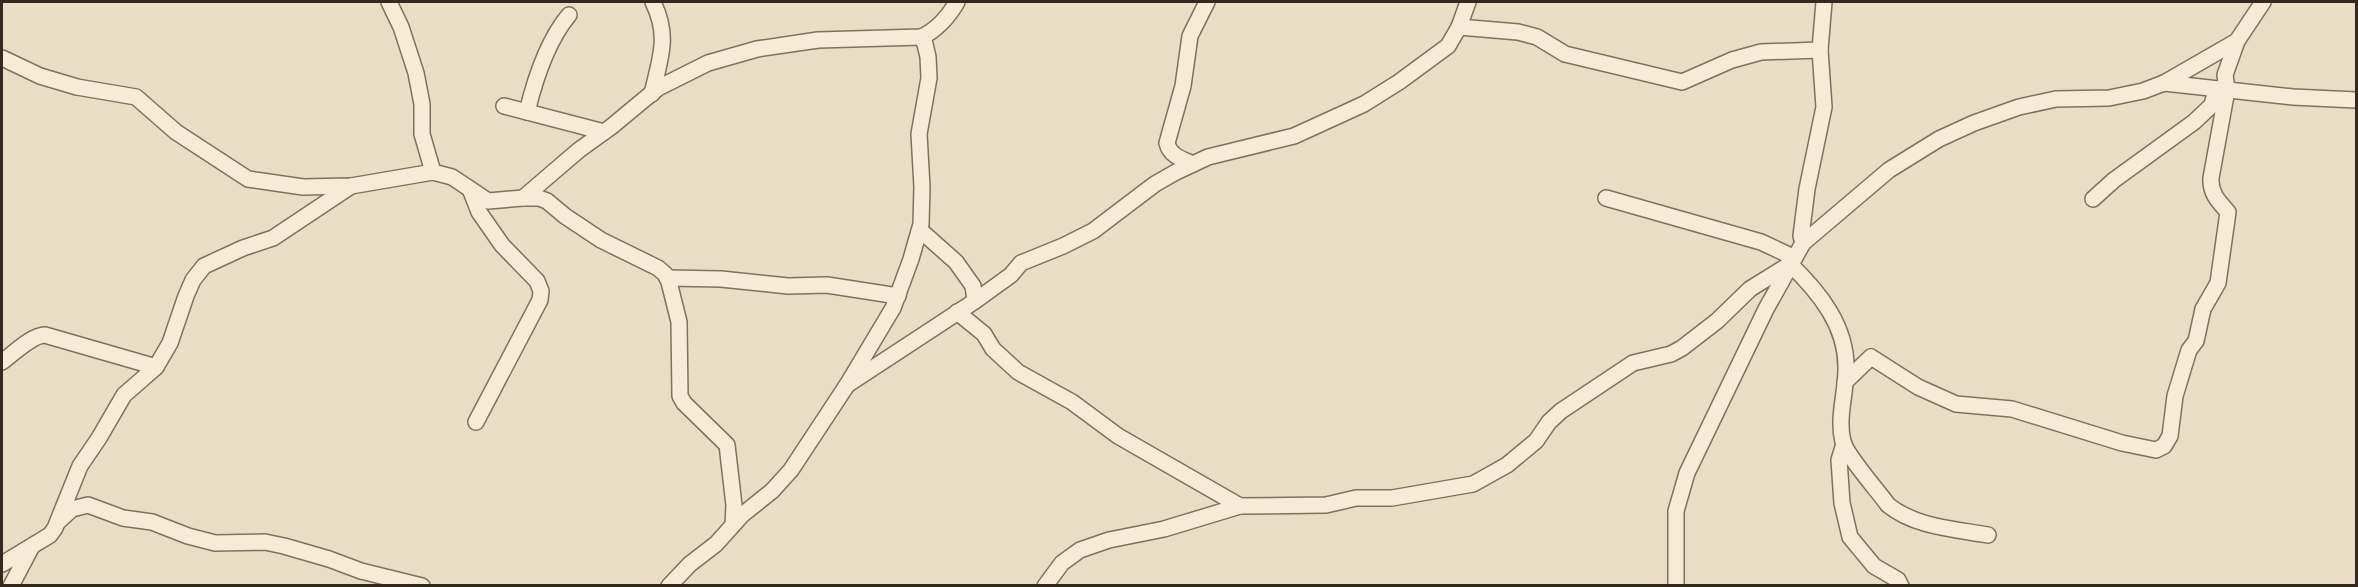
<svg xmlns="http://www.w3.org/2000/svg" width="2358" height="587" font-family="'Source Serif 4',serif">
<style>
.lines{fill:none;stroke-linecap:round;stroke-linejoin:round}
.minor-casing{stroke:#82705d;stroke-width:18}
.minor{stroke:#f5ebd7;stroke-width:15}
</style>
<rect width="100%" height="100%" fill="#e9ddc5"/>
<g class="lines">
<g class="minor-casing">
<g id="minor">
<polyline points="389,2 401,27 416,73 422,104 422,134 433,172"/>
<polyline points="1459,27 1518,32 1537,37 1565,54 1682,82 1732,60 1761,52 1820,50"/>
<path d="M2 58 40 76 77 87 136 97 176 132 248 179 303 187 351 186 433 172 452 177 488 201 523 198 579 150 611 127 658 88 708 63 757 49 818 40 921 37C936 31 949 16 957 2"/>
<polyline points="2164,83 2293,97 2356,100"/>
<path d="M652 94C660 58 670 37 653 2"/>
<polyline points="504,106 604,132"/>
<path d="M527 112C535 79 547 41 569 15"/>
<path d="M1193 164C1182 159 1170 156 1167 143L1183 86 1190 36 1207 2"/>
<polyline points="470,189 479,212 502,245 537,281 541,291 540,300 476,422"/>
<polyline points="523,198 539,198 547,201 565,216 601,240 658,268 665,274 669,282 679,322 680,396 684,403 727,445 734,505 733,525"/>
<polyline points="1606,198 1761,242 1793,257"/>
<polyline points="2093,199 2114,180 2194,122 2212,105 2216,89"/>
<polyline points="920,230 956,262 973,286 975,301"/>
<polyline points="1803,243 1801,236 1807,189 1824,107 1820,50 1824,2"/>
<polyline points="668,278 721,279 788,286 827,285 898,296"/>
<polyline points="957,312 984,334 993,349 1018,372 1072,402 1118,436 1240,506"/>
<path d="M2 362C13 354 32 335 45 335L156 367"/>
<path d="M1845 382 1871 357 1918 387 1956 404 2012 409 2122 443 2156 450 2164 446 2170 436 2175 396 2189 350 2196 341 2203 309 2218 283 2228 212C2218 201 2210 193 2211 178L2227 90 2225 75 2237 41"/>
<polyline points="847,385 975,301 1011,275 1021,263 1063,246 1093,231 1155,184 1176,172 1208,157 1294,136 1364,104 1399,82 1448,46 1459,27 1468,2"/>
<polyline points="1844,444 1839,460 1842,503 1850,537 1874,566 1898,580 1901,586"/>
<polyline points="59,521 72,509 88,505 123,518 152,522 188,536 215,543 265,542 284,546 329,559 361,571 422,586"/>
<polyline points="2,564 50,535 55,528 80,466 99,438 124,395 156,367 170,343 186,296 193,280 204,266 243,248 273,238 351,186"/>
<polyline points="11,586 32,546"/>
<polyline points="669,586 690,564 716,544 742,515 772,491 791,470 847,385 893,308 911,259 921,224 922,187 919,134 929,78 928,57 925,44 921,37"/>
<path d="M1045 586 1062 563 1080 550 1109 540 1164 529 1240 506 1326 505 1356 498H1392L1473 484 1507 465 1536 441 1549 422 1561 411 1633 363 1671 354 1682 348 1717 321 1750 289 1790 264C1819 292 1847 326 1846 369 1846 394 1837 417 1843 442 1847 456 1878 491 1888 505 1915 527 1954 529 1988 535"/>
<polyline points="1676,586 1676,511 1687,473 1766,309 1803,243 1889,170 1939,139 1974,123 2019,107 2056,99 2109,98 2143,91 2164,83 2237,41 2263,2"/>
</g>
</g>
<use href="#minor" class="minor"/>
</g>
<rect width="2358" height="587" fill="none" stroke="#34291f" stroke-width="6"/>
</svg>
